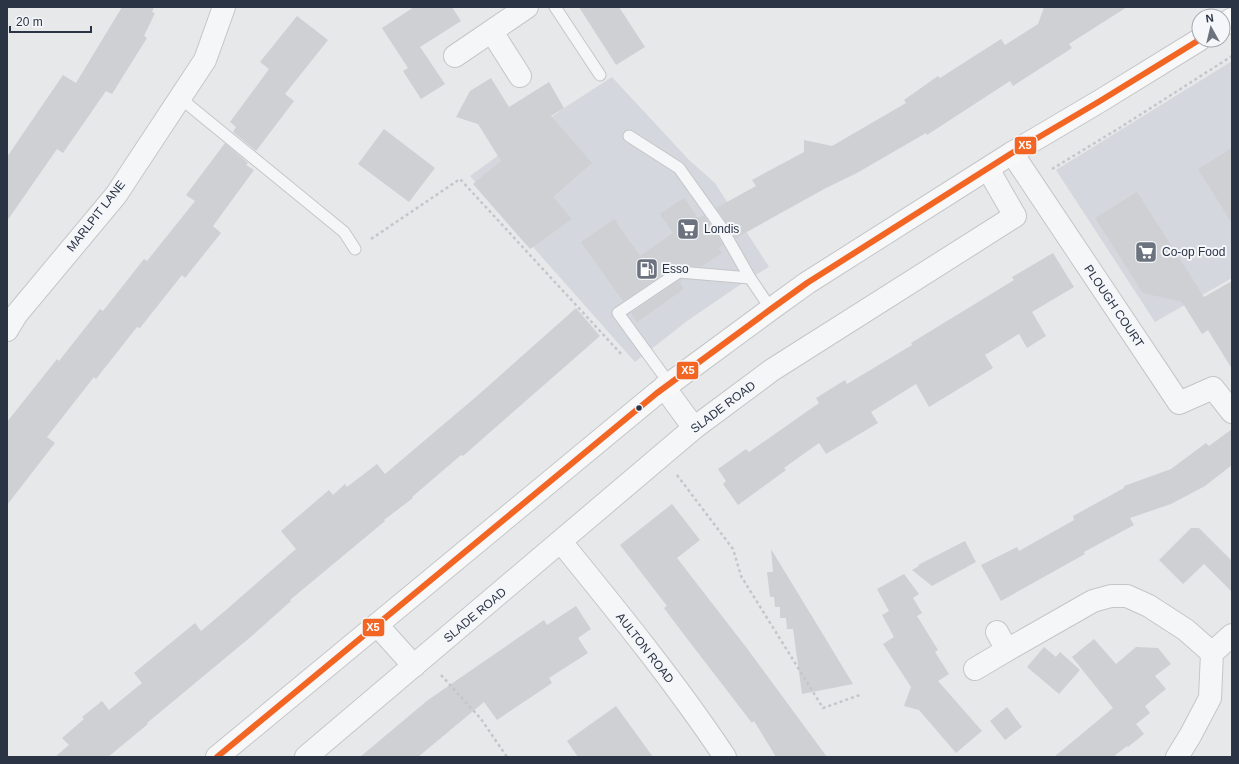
<svg xmlns="http://www.w3.org/2000/svg" width="1239" height="764" font-family="Helvetica,sans-serif">
<style>
.built{fill:#d4d7dd}
.building{fill:#ced0d3}
.lines{fill:none;stroke-linecap:round;stroke-linejoin:round}
.service-casing{stroke:#c4c6c8;stroke-width:13}
.minor-casing{stroke:#c4c6c8;stroke-width:24}
.secondary-casing{stroke:#c4c6c8;stroke-width:24}
.path{stroke:#c5c6ca;stroke-width:2.5;stroke-dasharray:3 3;stroke-linecap:butt}
.service{stroke:#f5f6f7;stroke-width:11}
.minor{stroke:#f5f6f7;stroke-width:22}
.secondary{stroke:#f8f8f8;stroke-width:22}
.bus-1-casing{stroke:#f4f6f9;stroke-width:9}
.bus-1{stroke:#f26522;stroke-width:6}
.bus-dot{fill:#2b3445;stroke:#f4f6f9;stroke-width:1.5}
.labels{text-anchor:middle;dominant-baseline:central;stroke-width:4;stroke-linejoin:round;paint-order:stroke}
.street-label{font-size:12px;fill:#2b3445;stroke:#f4f6f9}
.poi-label{font-size:12px;fill:#2b3445;stroke:#f4f6f9;text-anchor:start}
.line-badge{stroke:#f4f6f9;stroke-width:1.5}
.badge-label{font-size:11px;text-anchor:middle;font-weight:bold;fill:#fff}
</style>
<rect width="100%" height="100%" fill="#e6e8ea"/>
<g class="built">
<polygon points="1232,61 1232,278 1155,322 1056,170"/>
<polygon points="612,77 689,160 715,183 769,267 750,278 687,321 635,362 470,176 564,108"/>
</g>
<g class="building">
<polygon points="122,7 154,7 152,12 155,13 144,36 147,38 112,94 106,91 63,153 57,149 7,221 7,157 63,75 76,83"/>
<polygon points="414,7 452,7 461,21 420,47 445,84 421,99 403,71 408,68 382,28"/>
<polygon points="579,7 619,7 645,47 616,65"/>
<polygon points="1044,7 1127,7 1069,44 1072,48 1013,86 1010,81 927,135 926,133 857,173 826,188 736,238 716,208 756,186 752,180 804,152 804,140 832,146 906,103 904,100 938,76 940,78 1001,39 1005,45 1038,24"/>
<polygon points="297,16 328,40 285,94 294,101 256,151 233,132 236,127 230,122 269,69 260,62"/>
<polygon points="491,78 509,107 549,82 564,108 551,116 592,163 553,197 572,219 530,249 473,184 501,161 478,124 456,117 470,91"/>
<polygon points="384,129 435,168 409,202 358,164"/>
<polygon points="225,143 248,163 246,165 254,170 213,226 221,233 185,278 182,275 140,328 137,327 96,379 94,377 47,437 55,443 7,505 7,422 57,359 59,361 100,309 103,311 144,259 147,261 195,201 186,195"/>
<polygon points="1232,148 1232,223 1198,169"/>
<polygon points="1137,192 1204,297 1232,281 1232,369 1208,330 1202,334 1182,302 1143,293 1095,218"/>
<polygon points="684,198 698,218 704,215 715,231 723,245 718,248 722,253 701,267 680,265 675,266 623,301 581,242 614,219 640,256 673,233 660,214"/>
<polygon points="1053,253 1074,287 1032,312 1046,336 1027,348 1019,334 985,355 993,368 929,407 916,384 871,412 878,423 826,454 819,443 784,468 786,470 738,505 723,484 726,481 718,469 746,449 749,452 819,403 816,398 845,380 847,384 912,345 911,343 1014,280 1012,277"/>
<polygon points="681,279 683,279 679,282 684,289 637,322 631,313"/>
<polygon points="576,308 600,336 463,456 461,455 412,497 413,498 384,520 385,521 290,600 291,601 253,635 147,723 148,724 108,757 55,757 69,745 62,738 84,719 82,717 102,701 109,710 142,683 134,673 195,623 201,631 226,610 296,549 281,531 329,490 333,495 345,484 347,487 377,464 385,474 477,396"/>
<polygon points="1232,429 1232,465 1205,486 1171,504 1130,518 1134,525 1084,552 1085,554 1001,601 981,565 1017,547 1019,551 1074,520 1073,516 1124,488 1124,486 1171,469 1206,443 1209,446"/>
<polygon points="672,504 700,540 677,558 746,647 827,757 776,757 754,721 752,723 685,636 664,608 667,606 620,545"/>
<polygon points="1191,528 1199,528 1232,561 1232,592 1204,564 1183,584 1159,560"/>
<polygon points="965,541 976,562 932,586 912,570 919,566 918,565"/>
<polygon points="771,549 813,618 853,684 802,694 793,629 787,629 786,618 780,618 780,607 775,607 774,597 770,597 767,572 773,572"/>
<polygon points="904,574 919,594 913,598 922,613 917,616 938,650 935,652 949,674 938,681 982,731 956,753 919,710 904,706 911,687 883,644 894,637 882,615 889,611 877,589"/>
<polygon points="576,606 591,629 578,638 588,653 549,678 552,683 497,720 484,702 418,757 360,757 428,700 544,620 547,625"/>
<polygon points="1094,639 1116,664 1136,647 1158,648 1171,664 1155,676 1166,689 1145,706 1150,713 1136,724 1144,734 1128,747 1127,746 1113,757 1054,757 1113,708 1072,657"/>
<polygon points="1044,647 1056,657 1060,652 1080,670 1059,694 1027,667"/>
<polygon points="616,706 653,757 578,757 567,741"/>
<polygon points="1007,707 1022,727 1005,740 990,721"/>
</g>
<g class="lines">
<g class="service-casing">
<g id="service">
<polyline points="555,7 600,75"/>
<polyline points="180,98 344,232 355,249"/>
<polyline points="629,136 679,168 721,227 750,278 771,309"/>
<polyline points="669,383 618,313 679,272 750,278"/>
</g>
</g>
<g class="minor-casing">
<g id="minor">
<polyline points="492,32 520,76"/>
<polyline points="455,56 527,7"/>
<polyline points="1012,153 1179,403 1213,388 1232,412"/>
<polyline points="7,330 16,315 116,195 205,60 224,7"/>
<polyline points="664,387 694,428"/>
<path d="M561 542C618 612 675 682 725 757"/>
<polyline points="377,625 414,666"/>
<polyline points="997,632 1007,650 1093,601 1111,596 1127,596 1149,606 1186,630 1212,653"/>
<polyline points="975,669 1007,650"/>
<polyline points="306,757 694,428 772,370 1015,216 988,169"/>
<polyline points="1177,757 1190,736 1210,698 1212,653 1232,635"/>
</g>
</g>
<g class="secondary-casing">
<g id="secondary">
<polyline points="1223,25 1232,19"/>
<polyline points="217,757 657,393 771,309 807,283 1012,153 1100,101 1199,40"/>
</g>
</g>
<g class="path">
<polyline points="1052,169 1121,127 1232,56"/>
<polyline points="371,239 460,179 622,355"/>
<polyline points="677,475 733,549 741,576 823,708 860,695"/>
<polyline points="441,675 481,719 507,757"/>
</g>
<use href="#service" class="service"/>
<use href="#minor" class="minor"/>
<use href="#secondary" class="secondary"/>
<g class="bus-1-casing">
<polyline id="bus-1" points="217,757 657,393 771,309 807,283 1012,153 1100,101 1199,40"/>
</g>
<use href="#bus-1" class="bus-1"/>
</g>
<defs>
<g id="supermarket-square" transform="scale(1.15)"><rect x="-9" y="-9" width="18" height="18" rx="4" fill="#6c737f" stroke="#f4f6f9"/><path d="M-6-5.5h2.5l.6 2H6L4.5 2H-2.5L-4.4-4H-6ZM-1.5 3.2a1.3 1.3 0 1 0 .1 0ZM3 3.2a1.3 1.3 0 1 0 .1 0Z" fill="#fff"/></g>
<g id="fuel-square" transform="scale(1.15)"><rect x="-9" y="-9" width="18" height="18" rx="4" fill="#6c737f" stroke="#f4f6f9"/><path d="M-5.5-6h7V0h2V4h1.3V-2.5L3-4.5l.8-.8L6-3V5H2.5V1h-1V6h-7ZM-4.2-4.7v3.2H.2V-4.7Z" fill="#fff"/></g>
</defs>
<g fill-rule="evenodd">
<use href="#supermarket-square" x="688" y="229"/>
<use href="#supermarket-square" x="1146" y="252"/>
<use href="#fuel-square" x="647" y="269"/>
</g>
<circle class="bus-dot" cx="639" cy="408" r="3.5"/>
<g class="labels">
<g class="street-label">
<text transform="translate(96 216) rotate(-52)">MARLPIT LANE</text>
<text transform="translate(1114 306) rotate(56)">PLOUGH COURT</text>
<text transform="translate(723 407) rotate(-37)">SLADE ROAD</text>
<text transform="translate(475 615) rotate(-40)">SLADE ROAD</text>
<text transform="translate(645 648) rotate(52)">AULTON ROAD</text>
</g>
<g class="poi-label">
<text x="704" y="229">Londis</text>
<text x="1162" y="252">Co-op Food</text>
<text x="662" y="269">Esso</text>
</g>
</g>
<g class="line-badge">
<rect x="1014" y="136" width="23" height="19" rx="4" fill="#f26522"/>
<rect x="676" y="361" width="23" height="19" rx="4" fill="#f26522"/>
<rect x="362" y="618" width="23" height="19" rx="4" fill="#f26522"/>
</g>
<g class="badge-label">
<text x="1025" y="149">X5</text>
<text x="688" y="374">X5</text>
<text x="373" y="631">X5</text>
</g>
<rect width="1239" height="764" fill="none" stroke="#2b3445" stroke-width="16"/>
<g transform="translate(1211 28) rotate(352)"><circle r="19" fill="#f4f6f9" stroke="#a4a8b1"/>
<path d="M0-3L7 15L0 10L-7 15Z" fill="#6c737f"/>
<text y="-6" font-size="11" font-weight="bold" text-anchor="middle" fill="#2b3445">N</text>
</g>
<path d="M10 26v6h81v-6" fill="none" stroke="#2b3445" stroke-width="2"/>
<text x="16" y="26" font-size="12" fill="#2b3445" stroke="#f4f6f9" stroke-width="3" paint-order="stroke">20 m</text>
</svg>
